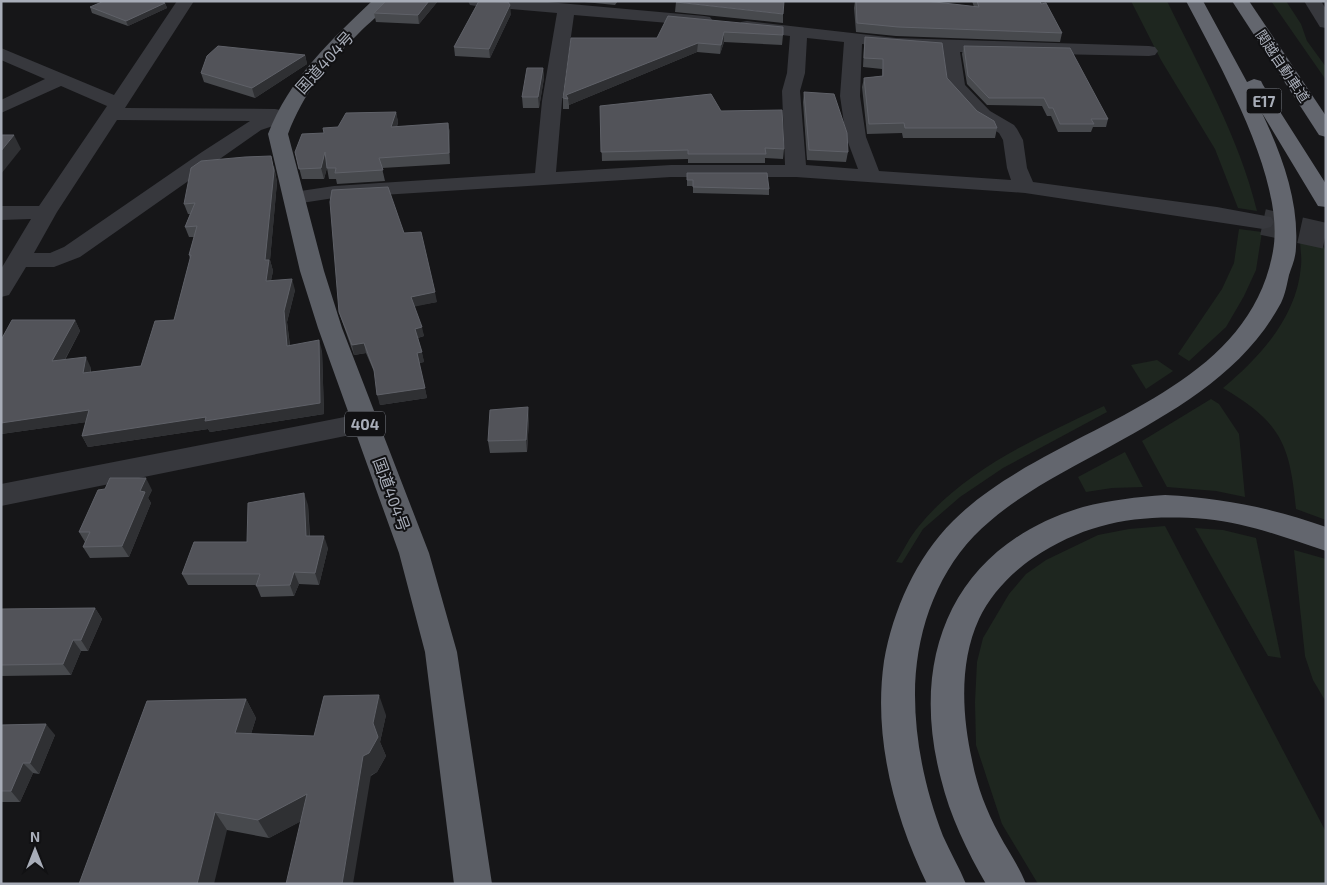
<svg xmlns="http://www.w3.org/2000/svg" width="1327" height="885" font-family="'Exo 2','Noto Sans JP',sans-serif">
<style>
.green{fill:#1e261f}
.lines{fill:none;stroke-linecap:round;stroke-linejoin:round}
.minor-tunnel{stroke:#333438;stroke-width:26;stroke-dasharray:26 12;stroke-linecap:butt}
.minor{fill:#37383d;fill-rule:evenodd}
.trunk{fill:#5b5e65;fill-rule:evenodd}
.motorway{fill:#63666e;fill-rule:evenodd}
.wall{fill:#47494d}
.shaded-wall{fill:#2f3033}
.building{fill:#525359;stroke:#5f6168}
.labels{text-anchor:middle;dominant-baseline:central;stroke-width:4;stroke-linejoin:round;paint-order:stroke}
.far-street-label{font-size:14px;fill:#a8adb8;stroke:#111113}
.shield{fill:#111113;stroke:#7b7e86;stroke-width:1}
.shield-label{font-size:15px;font-weight:bold;fill:#a8adb8}
.street-label{font-size:16px;fill:#a8adb8;stroke:#111113}
</style>
<rect width="100%" height="100%" fill="#161618"/>
<g class="green">
<path d="M1131 1H1167C1200 69 1239 137 1257 211L1238 208 1215 149 1161 60Z"/>
<polygon points="1271,1 1286,1 1301,24 1307,41 1326,67 1326,80"/>
<polygon points="1239,229 1262,232 1256,270 1244,296 1226,327 1189,361 1178,354 1222,289 1234,263"/>
<path d="M1300 239 1321 243 1326 251V520L1296 509C1290 445 1281 422 1223 388 1260 357 1297 317 1301 266 1302 257 1300 248 1300 239Z"/>
<polygon points="1157,360 1173,371 1146,389 1131,365"/>
<polygon points="1211,399 1219,404 1239,434 1245,497 1216,491 1167,487 1142,441"/>
<path d="M1104 406 1107 412 1003 468 960 497 923 529 902 563 896 562C904 550 910 536 919 526 965 469 1039 437 1104 406Z"/>
<polygon points="1125,452 1143,487 1112,488 1086,492 1078,477"/>
<polygon points="1165,526 1326,832 1326,884 1038,884 1002,824 976,745 975,702 977,662 983,638 1009,594 1026,574 1046,560 1098,535 1129,529"/>
<polygon points="1195,528 1223,530 1256,538 1281,658 1268,656"/>
<polygon points="1294,550 1326,559 1326,702 1313,680 1305,656"/>
</g>
<g class="lines">
<polyline class="minor-tunnel" points="1263,222 1326,236"/>
<g class="minor">
<path d="M177 1H194L125 108 275 109 291 112 294 116 291 120 261 130 80 257 54 267H26L9 295 1 297V269L31 219 1 220V206H39L107 106 61 86 1 113V100L45 79 1 60V48L114 95ZM117 120 250 121 202 152 64 247 50 253H34L57 212Z"/>
<path d="M468 1H537L704 16 710 17 713 21 710 25 704 26 574 15 562 101 556 172 671 165H785L782 91 787 73 790 36 741 30 738 26 741 22 747 21 896 38 1149 46 1155 47 1158 51 1155 55 1149 56 960 52 965 85 990 111 1014 125 1017 129 1023 140 1027 168 1033 182 1217 207 1271 217 1274 222 1271 227 1263 229 1025 193 796 177H671L334 198 295 204 287 203 284 198 287 193 334 186 535 173 542 101 557 13 476 6 470 5ZM807 38 844 42 840 96 846 137 858 169 806 165 800 91 805 73ZM862 44 942 51 947 86 976 119 999 133 1003 140 1007 168 1011 180 879 171 866 137 860 96Z"/>
<polygon points="1304,1 1321,1 1326,9 1326,28 1320,27"/>
<polygon points="365,413 375,416 379,423 375,430 1,506 1,484"/>
</g>
<path class="trunk" d="M372 1H390C382 14 368 23 358 34 327 64 303 94 288 134L324 271 342 328 429 553 457 652 492 884H454L425 652 399 553 318 328 300 271 268 134C289 79 330 41 372 1Z"/>
<g class="motorway">
<path d="M1186 1H1203L1247 82 1254 79 1261 81 1263 85 1326 184V207L1318 206 1315 201 1262 113C1282 155 1299 201 1296 247 1296 257 1292 266 1289 275 1287 284 1285 295 1281 303 1244 372 1176 410 1111 446 1064 472 1012 497 974 536 934 578 915 637 915 695 915 743 926 792 943 836 950 852 959 867 966 884H927C894 816 873 737 884 661 893 610 916 558 953 521 1048 425 1246 403 1273 251 1286 180 1219 64 1186 1Z"/>
<polygon points="1232,1 1249,1 1326,116 1326,137 1319,135"/>
<path d="M1165 495C1223 498 1272 508 1326 527V551C1286 538 1248 523 1206 519 1139 514 1089 521 1033 558 1011 573 990 595 979 619 959 662 962 715 972 760 977 786 986 810 999 834 1008 851 1019 866 1026 884H986C967 851 950 816 941 779 908 655 954 545 1083 507 1110 500 1137 497 1165 495Z"/>
</g>
</g>
<g class="wall">
<polygon points="438,1 419,24 376,22 374,13"/>
<polygon points="574,1 618,1 615,5"/>
<polygon points="855,1 926,1 974,7 972,1 1040,1 1062,33 1060,42 896,36 856,32 854,8"/>
<polygon points="676,2 783,14 783,23 675,12"/>
<polygon points="165,3 167,8 128,26 92,13 90,7"/>
<polygon points="511,14 490,58 455,56 454,47"/>
<polygon points="668,16 783,35 782,45 724,42 720,54 697,52 569,105 569,109 563,109 563,98 657,38"/>
<polygon points="865,37 947,78 977,111 997,128 995,138 903,138 902,133 867,134 862,87 864,78 882,76 882,69 863,67 864,46"/>
<polygon points="964,46 1108,119 1106,127 1093,127 1091,132 1058,132 1051,116 1047,116 1042,106 987,105 967,84 962,54"/>
<polygon points="305,55 307,64 255,98 204,82 201,73"/>
<polygon points="543,68 544,78 539,108 523,108 522,97"/>
<polygon points="804,92 848,152 846,162 807,160 803,102"/>
<polygon points="600,106 721,111 784,149 783,159 765,158 765,163 688,163 688,159 602,161"/>
<polygon points="396,112 398,122 397,127 448,123 450,133 450,164 382,168 385,181 337,184 336,179 329,179 327,168 324,179 302,179 295,152 324,133 338,127"/>
<polygon points="274,166 277,182 270,260 273,271 271,280 295,290 287,322 290,345 322,351 324,414 210,432 208,429 88,447 82,436 86,422 1,434 75,320 80,331 65,360 91,368 91,372 141,366 174,320 190,259 189,255 194,237 189,237 185,227 190,214 188,214 184,204"/>
<polygon points="687,173 769,189 769,195 693,193 693,186 687,186"/>
<polygon points="404,233 437,302 414,306 424,336 418,338 424,362 419,363 427,398 380,405 375,374 366,353 354,355 342,321 339,312"/>
<polygon points="529,419 527,452 490,453 488,441"/>
<polygon points="152,490 148,498 151,503 129,557 90,558 83,547 85,542 79,532"/>
<polygon points="308,505 310,536 328,548 319,585 299,584 294,596 261,597 256,585 188,585 182,574 247,542"/>
<polygon points="95,608 102,619 88,651 81,651 71,675 1,676 1,609"/>
<polygon points="246,699 256,718 251,734 314,736 386,715 380,742 386,756 377,772 301,821 269,838 227,830 79,884"/>
<polygon points="1,725 55,735 39,774 33,773 20,802 1,802"/>
</g>
<g class="shaded-wall">
<polygon points="429,1 438,1 419,24 418,15"/>
<polygon points="165,3 167,8 128,26 126,21"/>
<polygon points="510,5 511,14 490,58 489,49"/>
<polygon points="724,32 724,42 720,54 721,45"/>
<polygon points="698,43 697,52 569,105 568,99 566,95"/>
<polygon points="305,55 307,64 255,98 252,88"/>
<polygon points="543,68 544,78 539,108 538,97"/>
<polygon points="396,112 398,122 393,137 391,127"/>
<polygon points="448,123 450,133 450,164 449,153"/>
<polygon points="14,135 21,149 1,174 1,151"/>
<polygon points="325,152 328,163 324,179 321,168"/>
<polygon points="271,156 277,182 270,260 273,271 269,291 266,281 265,260"/>
<polygon points="292,279 295,290 287,322 291,357 287,346 284,311"/>
<polygon points="435,292 437,302 413,307 411,297"/>
<polygon points="75,320 80,331 58,372 52,361"/>
<polygon points="422,327 424,336 417,338 415,329"/>
<polygon points="319,340 322,351 324,414 210,432 208,429 88,447 82,436"/>
<polygon points="364,343 366,353 354,355 352,345"/>
<polygon points="422,352 424,362 419,363 417,353"/>
<polygon points="86,357 91,368 88,384 83,373"/>
<polygon points="425,388 427,398 380,405 377,395"/>
<polygon points="528,407 529,419 527,452 526,440"/>
<polygon points="89,410 94,421 1,434 1,423"/>
<polygon points="146,478 152,490 148,498 151,503 129,557 122,546 140,491"/>
<polygon points="304,493 308,505 310,548 306,536"/>
<polygon points="324,536 328,548 319,585 315,573"/>
<polygon points="294,572 299,584 294,596 290,585"/>
<polygon points="95,608 102,619 88,651 81,640"/>
<polygon points="73,640 81,651 71,675 63,664"/>
<polygon points="379,695 386,715 380,742 386,756 377,772 371,775 353,884 342,884 363,756 373,723"/>
<polygon points="246,699 256,718 245,752 235,733"/>
<polygon points="46,724 55,735 39,774 30,763"/>
<polygon points="23,763 33,773 20,802 11,791"/>
<polygon points="307,794 317,813 269,838 258,820"/>
<polygon points="215,812 227,830 214,884 197,884"/>
</g>
<g class="building">
<polygon points="104,1 159,1 165,3 126,21 90,7"/>
<polygon points="386,1 429,1 418,15 374,13"/>
<polygon points="479,1 508,2 510,5 489,49 454,47"/>
<polygon points="676,1 784,1 783,14 676,2"/>
<polygon points="856,1 926,1 979,7 977,1 1040,1 1041,4 1046,3 1062,33 898,27 857,23"/>
<polygon points="668,16 783,27 783,35 724,32 721,45 698,43 566,95 568,99 563,98 571,38 657,38"/>
<polygon points="865,37 942,43 947,78 977,111 994,121 997,128 905,128 904,123 869,124 864,78 883,76 883,59 864,58"/>
<polygon points="218,46 305,55 252,88 201,73 207,56"/>
<polygon points="964,46 1070,48 1108,119 1091,119 1094,124 1060,124 1053,108 1049,108 1044,98 989,98 968,76"/>
<polygon points="527,68 543,68 538,97 522,97"/>
<polygon points="804,92 834,94 847,133 848,152 809,150"/>
<polygon points="711,94 721,111 782,110 784,149 765,148 766,154 688,154 688,150 601,152 600,106"/>
<polygon points="396,112 391,127 448,123 449,153 379,158 383,170 335,173 336,168 327,168 325,152 321,168 299,169 295,152 302,134 324,133 323,128 338,127 346,113"/>
<polygon points="1,135 14,135 1,151"/>
<polygon points="271,156 274,171 265,260 269,260 266,281 292,279 284,311 287,346 319,340 320,403 205,421 206,417 82,436 89,410 1,423 1,340 12,320 75,320 52,361 86,357 83,373 141,366 155,321 174,320 191,255 189,255 197,226 185,227 195,203 184,204 191,168 201,161 245,157"/>
<polygon points="687,173 767,173 769,189 693,187 693,180 687,180"/>
<polygon points="388,187 404,233 421,232 435,292 411,297 422,327 415,329 422,352 417,353 425,388 377,395 374,370 364,343 352,345 339,312 330,202 332,190"/>
<polygon points="528,407 526,440 488,441 490,410"/>
<polygon points="110,478 146,478 140,491 145,492 122,546 83,547 90,532 79,532 98,490 105,489"/>
<polygon points="304,493 306,536 324,536 315,573 294,572 290,585 256,586 260,574 182,574 194,542 247,542 248,503"/>
<polygon points="95,608 81,640 73,640 63,664 1,665 1,609"/>
<polygon points="379,695 373,723 378,737 369,753 363,756 342,884 286,884 307,794 258,820 215,812 197,884 79,884 147,701 246,699 235,733 314,736 324,696"/>
<polygon points="46,724 30,763 23,763 11,791 1,791 1,725"/>
</g>
<g class="labels">
<g class="far-street-label">
<text transform="translate(1283 66) rotate(56)">関越自動車道</text>
</g>
<g class="shield">
<rect x="1246.5" y="88.5" width="35" height="25" rx="4"/>
<rect x="345" y="411.5" width="40" height="25" rx="4"/>
</g>
<g class="shield-label">
<text x="1264" y="101">E17</text>
<text x="365" y="424">404</text>
</g>
<g class="street-label">
<text transform="translate(324 62) rotate(-48)">国道404号</text>
<text transform="translate(392 494) rotate(70)">国道404号</text>
</g>
</g>
<rect width="1327" height="885" fill="none" stroke="#a8adb8" stroke-width="5"/>
<g transform="translate(35 850)" stroke="#111113" stroke-width="4" paint-order="stroke">
<path d="M0-4L9 19L0 12L-9 19Z" fill="#a8adb8"/>
<text y="-8" font-size="14" font-weight="bold" text-anchor="middle" fill="#a8adb8">N</text>
</g>
</svg>
